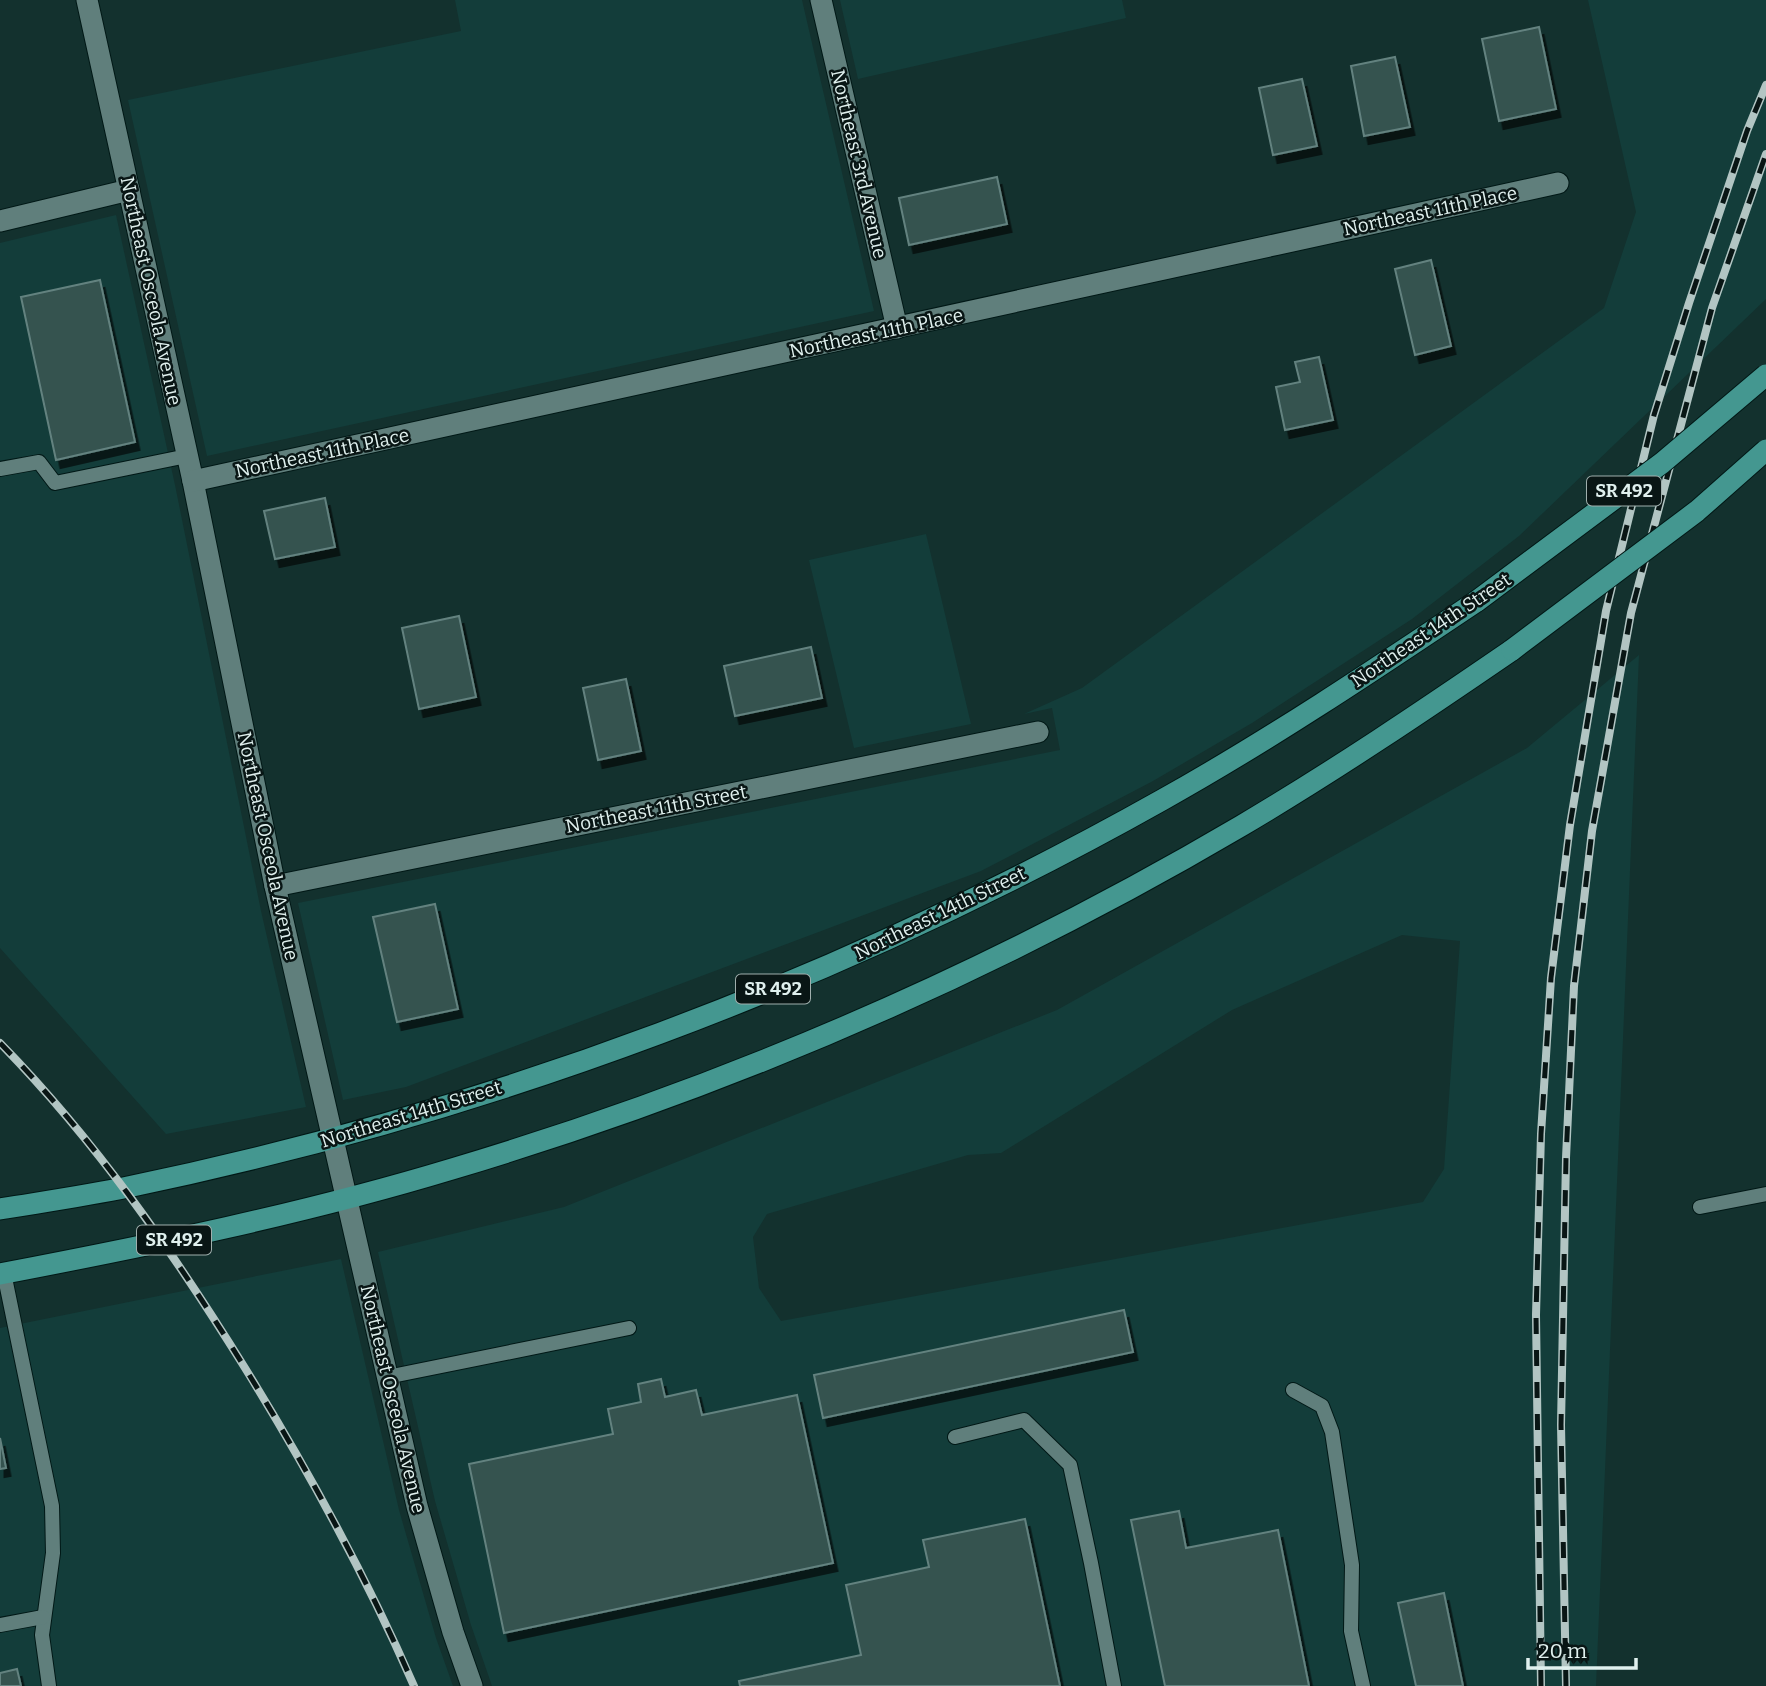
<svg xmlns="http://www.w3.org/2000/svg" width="1766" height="1686" font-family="Bitter,serif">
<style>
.built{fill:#133d3a;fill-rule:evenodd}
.building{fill:#345250;stroke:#63827f;stroke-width:2;filter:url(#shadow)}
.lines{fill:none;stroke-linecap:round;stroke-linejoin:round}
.service-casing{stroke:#001816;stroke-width:16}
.minor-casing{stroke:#001816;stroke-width:23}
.primary-casing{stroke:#001816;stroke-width:23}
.service{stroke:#607f7c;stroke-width:14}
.minor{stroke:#607f7c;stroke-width:21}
.primary{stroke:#449790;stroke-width:21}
.rail-casing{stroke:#b2c5c3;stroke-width:8}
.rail{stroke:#091615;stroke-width:5;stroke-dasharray:16;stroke-linecap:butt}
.primary-bridge-casing{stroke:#001816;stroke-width:23;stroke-linecap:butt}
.primary-bridge{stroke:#449790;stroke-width:21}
.labels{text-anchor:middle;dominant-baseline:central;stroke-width:5;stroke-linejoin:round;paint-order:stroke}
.shield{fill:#091615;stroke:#a0afad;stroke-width:2}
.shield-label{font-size:18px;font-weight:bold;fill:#e0f0ee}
.street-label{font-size:19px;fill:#e0f0ee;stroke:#091615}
</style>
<defs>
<filter id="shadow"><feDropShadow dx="4.5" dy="8" stdDeviation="0" flood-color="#0009"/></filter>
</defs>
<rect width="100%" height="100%" fill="#13312e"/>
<g class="built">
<polygon points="455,0 802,0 874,311 207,456 128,100 461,31"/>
<polygon points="840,0 1122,0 1126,18 858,79"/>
<polygon points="1588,0 1766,0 1766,299 1519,536 1412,619 1252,723 1153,781 981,871 406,1087 343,1100 298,903 1060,750 1052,708 1024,714 1082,688 1604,308 1636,212"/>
<polygon points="116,215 175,485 261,911 306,1107 166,1134 0,948 0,243"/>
<polygon points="926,534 971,724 854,748 809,560"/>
<path d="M1639 655 1596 1686H492L471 1625 435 1501 378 1252 564 1207 1057 1010 1527 748ZM1402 935 1460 941 1444 1169 1423 1202 781 1321 759 1288 753 1237 767 1214 968 1155 1001 1153 1232 1010Z"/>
<polygon points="341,1259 399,1510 436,1638 453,1686 0,1686 0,1328"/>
</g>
<g class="building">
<polygon points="1539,27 1556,109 1499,121 1482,39"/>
<polygon points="1395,57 1410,127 1364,136 1351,66"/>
<polygon points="1302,79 1317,146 1273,155 1259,88"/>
<polygon points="997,177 1007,224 909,245 899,198"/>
<polygon points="1431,260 1451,346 1415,355 1395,269"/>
<polygon points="100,280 135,442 56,460 21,297"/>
<polygon points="1319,357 1333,420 1285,430 1276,387 1300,382 1295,362"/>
<polygon points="325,498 335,547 275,559 264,511"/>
<polygon points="459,616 476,697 419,709 402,628"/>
<polygon points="811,647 822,698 735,716 724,666"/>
<polygon points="626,679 641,751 598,760 583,688"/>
<polygon points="435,904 458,1009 397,1022 373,917"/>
<polygon points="1124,1310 1133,1352 823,1418 814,1375"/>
<polygon points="661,1379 665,1397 696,1390 702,1415 797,1395 833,1563 504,1633 469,1464 613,1434 608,1409 641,1402 638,1384"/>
<polygon points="0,1438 6,1468 0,1469"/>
<polygon points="1179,1511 1186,1548 1278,1530 1309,1686 1165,1686 1131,1520"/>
<polygon points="1025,1519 1060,1686 740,1686 739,1681 861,1655 846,1585 929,1567 923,1540"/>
<polygon points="1444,1593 1463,1686 1416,1686 1398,1603"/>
<polygon points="17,1669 21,1686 0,1686 0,1673"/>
</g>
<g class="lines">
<g class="service-casing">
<g id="service">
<polyline points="0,469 39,462 55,483 187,456"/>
<polyline points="1700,1207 1766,1194"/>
<polyline points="4,1273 52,1506 53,1553 42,1635 49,1686"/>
<polyline points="387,1377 629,1328"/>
<polyline points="1293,1390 1322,1406 1332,1432 1352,1565 1351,1631 1363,1686"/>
<polyline points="955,1437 1024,1420 1070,1465 1091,1563 1114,1686"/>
<polyline points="0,1625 43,1617"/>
</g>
</g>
<g class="minor-casing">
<g id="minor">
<polyline points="87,0 193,481 275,886 417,1506 453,1632 472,1686"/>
<polyline points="821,0 897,328"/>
<polyline points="0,221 129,190"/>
<polyline points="193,481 1558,183"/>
<polyline points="275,886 1038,732"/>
</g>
</g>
<g class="primary-casing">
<g id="primary">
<path d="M0 1209C42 1202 85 1196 128 1187 490 1112 840 981 1162 800 1271 739 1374 670 1477 601"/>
<path d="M0 1274C152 1245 303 1214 452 1169 727 1087 993 972 1241 826 1334 771 1423 711 1512 650"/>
</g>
</g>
<use href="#service" class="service"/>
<use href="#minor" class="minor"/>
<use href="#primary" class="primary"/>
<g class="rail-casing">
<g id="rail">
<path d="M0 1043C96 1141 173 1252 245 1368 308 1470 366 1576 414 1686"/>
<polyline points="1541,1686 1536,1315 1541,1134 1551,978 1570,825 1606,611 1654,415 1689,303 1747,131 1766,85"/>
<polyline points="1566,1686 1561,1425 1566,1158 1574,986 1592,831 1631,613 1712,308 1766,154"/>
</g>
</g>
<use href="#rail" class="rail"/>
<g class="primary-bridge-casing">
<g id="primary-bridge">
<polyline points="1477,601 1662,463 1766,375"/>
<polyline points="1512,650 1697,511 1766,450"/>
</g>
</g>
<use href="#primary-bridge" class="primary-bridge"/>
</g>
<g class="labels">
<g class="shield">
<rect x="1587" y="476.5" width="74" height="29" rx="5"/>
<rect x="736" y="974.5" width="74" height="29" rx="5"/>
<rect x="137" y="1225.5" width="74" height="29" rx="5"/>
</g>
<g class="shield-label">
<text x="1624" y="491">SR 492</text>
<text x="773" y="989">SR 492</text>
<text x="174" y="1240">SR 492</text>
</g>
<g class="street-label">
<text transform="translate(859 164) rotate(77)">Northeast 3rd Avenue</text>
<text transform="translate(1430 211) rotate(-12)">Northeast 11th Place</text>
<text transform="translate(151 291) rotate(78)">Northeast Osceola Avenue</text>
<text transform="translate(876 333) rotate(-12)">Northeast 11th Place</text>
<text transform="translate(322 453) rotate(-12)">Northeast 11th Place</text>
<text transform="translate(1431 630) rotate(-34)">Northeast 14th Street</text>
<text transform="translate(656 809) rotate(-11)">Northeast 11th Street</text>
<text transform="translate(268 846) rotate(78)">Northeast Osceola Avenue</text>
<text transform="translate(940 913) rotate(-26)">Northeast 14th Street</text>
<text transform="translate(411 1114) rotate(-17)">Northeast 14th Street</text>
<text transform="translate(393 1399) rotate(77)">Northeast Osceola Avenue</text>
</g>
</g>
<path d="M1528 1658v10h108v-10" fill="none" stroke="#e0f0ee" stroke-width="3.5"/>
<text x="1538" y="1658" font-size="21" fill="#e0f0ee" stroke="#091615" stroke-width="5" paint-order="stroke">20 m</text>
</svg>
